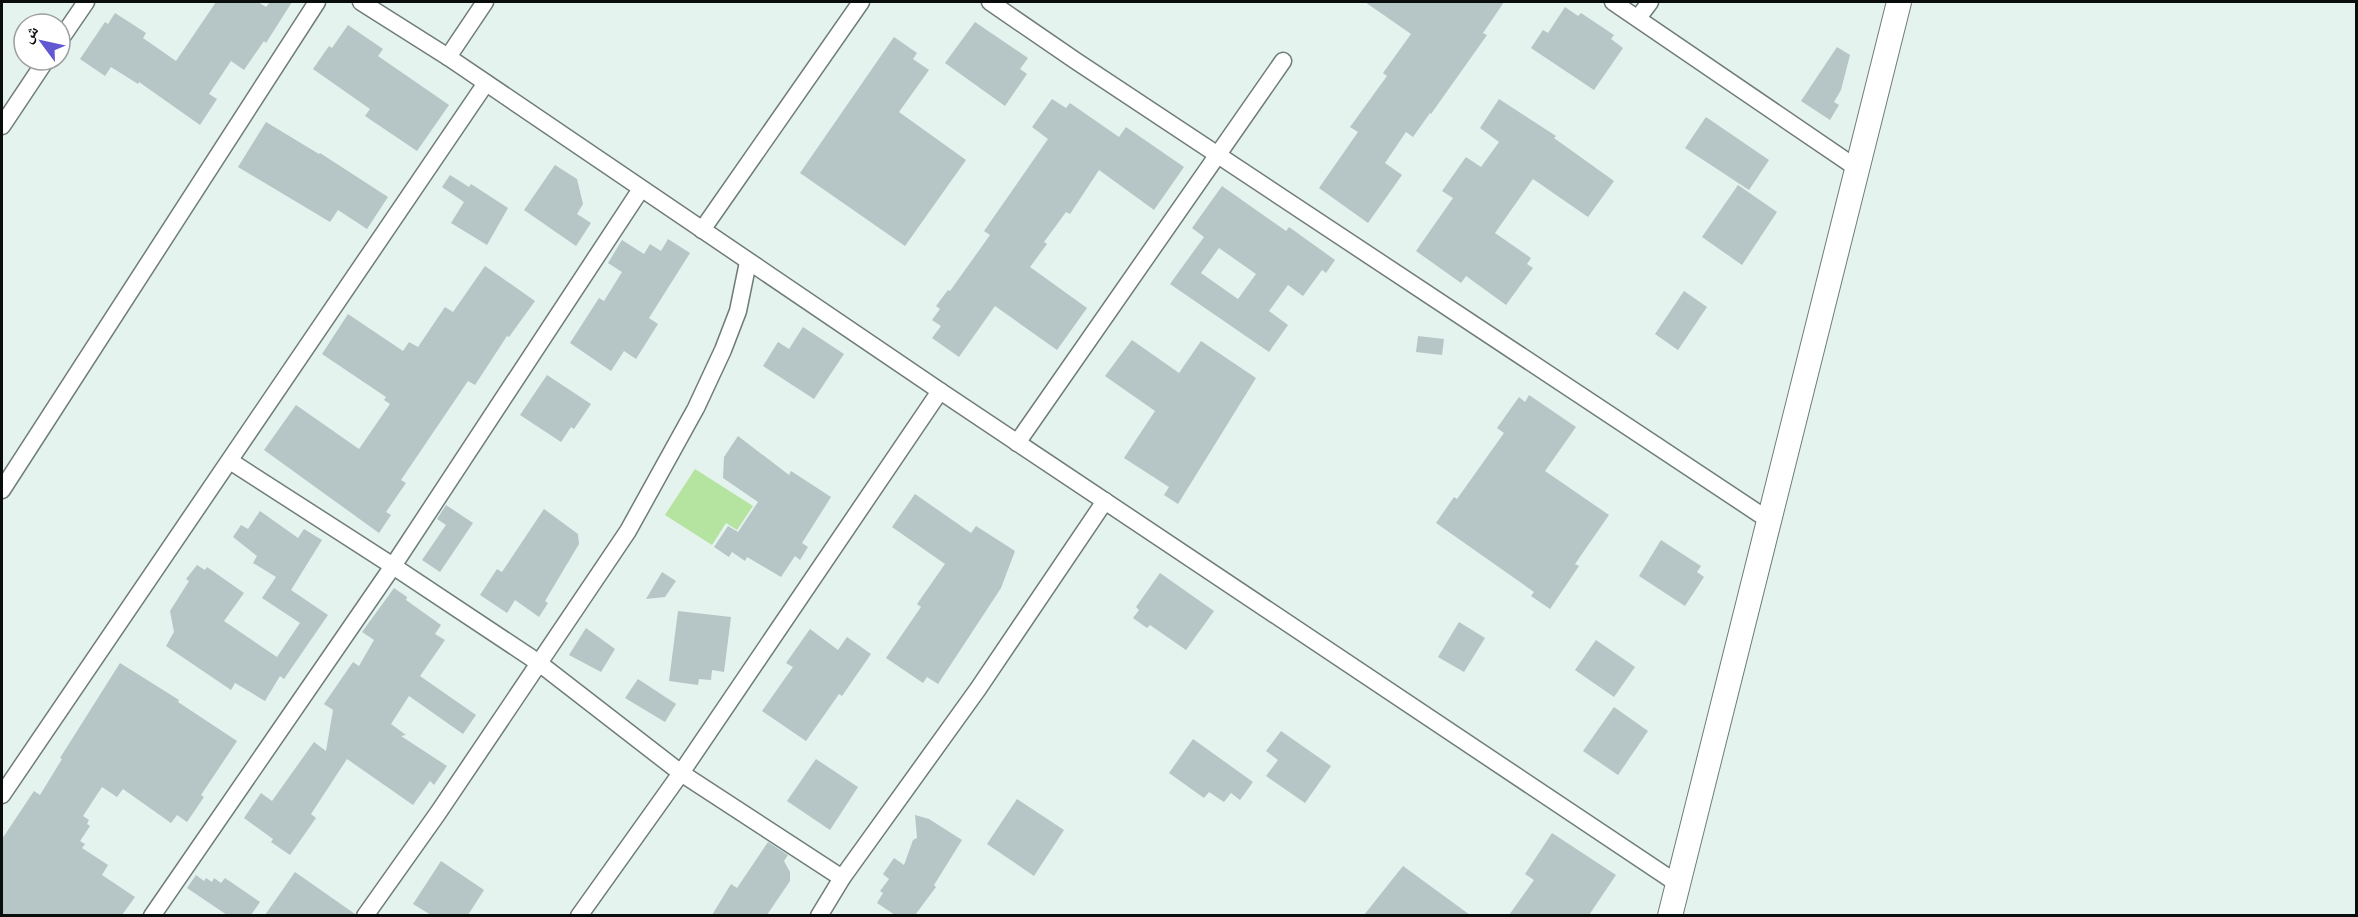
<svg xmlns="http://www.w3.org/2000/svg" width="2358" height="917" font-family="'Golos Text','Noto Naskh Arabic',sans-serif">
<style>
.green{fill:#b5e3a0}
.building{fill:#b6c5c5;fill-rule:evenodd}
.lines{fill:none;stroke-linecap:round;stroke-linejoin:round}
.street-casing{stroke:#6f7c78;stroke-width:19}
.secondary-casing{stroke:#6f7c78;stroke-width:26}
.street{stroke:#fff;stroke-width:16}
.secondary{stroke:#fff;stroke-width:24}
</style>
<rect width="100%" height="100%" fill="#e5f3ef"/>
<polygon class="green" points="695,469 753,506 737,530 726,523 712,545 665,515"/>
<g class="building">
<polygon points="216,2 258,2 266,7 270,2 292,2 266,43 264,41 244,70 231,61 209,94 217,99 200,125 139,82 138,84 111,67 105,76 80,59 105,22 108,24 115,13 146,33 143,38 176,61"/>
<polygon points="1365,2 1504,2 1483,33 1487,35 1431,114 1430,113 1413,137 1406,132 1385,163 1402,175 1368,223 1319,188 1358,132 1350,127 1387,76 1383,73 1411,34"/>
<polygon points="1565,7 1578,16 1581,13 1614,35 1611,39 1623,48 1594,90 1531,48 1543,30 1548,33"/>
<polygon points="975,22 1028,58 1020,69 1027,74 1005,106 945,63"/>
<polygon points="348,25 383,49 378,56 449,105 417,151 365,116 370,109 313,69 329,46 332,48"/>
<polygon points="894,37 917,53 913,59 929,70 899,112 966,160 905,246 800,173"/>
<polygon points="1837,47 1850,55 1841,90 1834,102 1839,105 1830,120 1801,101"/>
<polygon points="1052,99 1066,108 1070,103 1119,137 1126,127 1184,167 1154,210 1099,170 1070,214 1066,212 1044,242 1047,244 1030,267 1087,308 1057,350 995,306 959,357 932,338 941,326 932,320 940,309 936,306 948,290 950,291 990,235 984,231 1048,139 1032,127"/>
<polygon points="1499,99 1556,136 1554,138 1614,181 1588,217 1533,179 1495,233 1531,258 1527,264 1533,268 1506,305 1466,276 1461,283 1416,251 1453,198 1442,191 1466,157 1481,167 1499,142 1480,128"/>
<polygon points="1706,117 1769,160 1749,190 1685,148"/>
<polygon points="266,122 319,154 320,153 388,197 367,229 338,210 330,222 238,167"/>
<polygon points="555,165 577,179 583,204 577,214 591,223 576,246 524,210"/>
<polygon points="450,175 469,187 471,184 508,208 487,245 451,223 464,202 442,187"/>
<polygon points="1738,185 1777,212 1742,265 1702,237"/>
<path d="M1222 186 1286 231 1289 227 1335 260 1326 273 1322 270 1303 296 1288 285 1269 311 1288 325 1269 352 1170 284 1204 237 1192 228ZM1219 248 1256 274 1238 299 1201 273Z"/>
<polygon points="668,239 690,253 649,318 658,324 636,359 624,351 611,371 570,343 599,298 604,301 622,272 608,263 622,240 644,254 650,244 661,251"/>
<polygon points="485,266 535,301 509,337 507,336 475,385 468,381 401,480 406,483 386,512 391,515 379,533 264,450 296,405 359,449 390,404 384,400 386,397 322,354 348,314 403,351 409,342 418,347 445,307 453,312"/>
<polygon points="1684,291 1707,307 1678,350 1655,334"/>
<polygon points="803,327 844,354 814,399 763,366 778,342 789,349"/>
<polygon points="1418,336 1444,339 1442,355 1416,352"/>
<polygon points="1132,340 1179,373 1201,341 1256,378 1178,504 1164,495 1169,487 1124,458 1155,411 1105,376"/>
<polygon points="547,375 591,404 574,429 571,427 561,442 520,415"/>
<polygon points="1529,395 1576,427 1545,471 1609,515 1575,564 1579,566 1550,609 1531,596 1534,592 1436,523 1454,497 1457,499 1504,433 1497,428 1519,397 1525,402"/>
<polygon points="738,436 789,475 791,471 831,497 802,543 808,547 800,560 795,556 781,577 747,557 745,561 732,552 729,557 714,547 728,526 738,532 758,502 723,478 724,457"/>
<polygon points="915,494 971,533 976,526 1015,551 1001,588 938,684 927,677 923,683 886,658 921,607 917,604 945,564 892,527"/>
<polygon points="446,505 473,523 440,572 422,560 446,525 437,519"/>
<polygon points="544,509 578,534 579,544 545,601 548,603 539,617 515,600 507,613 480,595 497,569 502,572"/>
<polygon points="260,511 298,538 304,529 322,540 291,590 328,615 284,679 280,676 265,701 235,683 231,690 166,646 174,632 170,611 189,581 186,579 197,565 205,570 207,567 244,593 224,621 277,657 300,623 262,598 276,577 253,563 257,556 233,537 241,525 248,529"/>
<polygon points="1661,540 1701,566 1697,572 1704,577 1685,606 1639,576"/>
<polygon points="662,572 676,581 665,597 646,599"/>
<polygon points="1160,573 1214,611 1186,650 1150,625 1147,628 1133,618 1139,610 1136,607"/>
<polygon points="394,588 407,597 406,600 441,625 435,634 445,640 420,676 476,715 463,734 409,696 391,724 406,735 401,736 447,766 434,785 430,781 413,805 347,759 311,814 316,818 290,855 271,842 273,839 244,818 261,793 272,801 314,742 326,751 333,710 324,704 353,662 359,666 374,640 362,632"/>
<polygon points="678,611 731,617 724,672 712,670 711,680 699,679 698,685 669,681"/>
<polygon points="1459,622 1485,638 1464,672 1438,657"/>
<polygon points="586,628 615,649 601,672 569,655"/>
<polygon points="810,629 838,650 847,637 871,654 842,696 839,694 806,741 762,711 793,667 786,663"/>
<polygon points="1596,640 1635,667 1614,697 1575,670"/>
<polygon points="120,663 179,700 178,702 237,741 201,795 204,797 187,822 177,815 171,823 123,789 117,797 102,787 83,816 89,820 87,824 90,826 80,841 85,844 82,848 108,865 102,875 135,897 122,915 2,915 2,839 34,791 40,795 62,759 60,758"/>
<polygon points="638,679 676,704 665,722 625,698"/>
<polygon points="1614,707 1648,731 1618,775 1583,751"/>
<polygon points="1281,731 1331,766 1305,803 1266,776 1278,760 1266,751"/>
<polygon points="1193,739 1253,782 1240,800 1231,793 1224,802 1209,792 1204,798 1169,773"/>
<polygon points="816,759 858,787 830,830 787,801"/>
<polygon points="1017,799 1064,830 1034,876 987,844"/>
<polygon points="915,815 929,819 962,840 934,885 936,887 915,915 895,915 877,903 883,893 880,891 889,879 883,874 894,858 904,865 913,840 917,838"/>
<polygon points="1552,833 1616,875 1589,915 1509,915 1534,880 1525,874"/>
<polygon points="768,842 788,855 784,861 790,872 790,881 767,915 712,915 731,884 737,888"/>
<polygon points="441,861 484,890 468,915 431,915 413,904"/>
<polygon points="1403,866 1470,915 1364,915"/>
<polygon points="295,872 355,914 355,915 265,915"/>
<polygon points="196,875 204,881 206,878 212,882 214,878 221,883 225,878 260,902 251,915 227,915 187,888"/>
</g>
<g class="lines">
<g class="street-casing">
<g id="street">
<polyline points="361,2 448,57 940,391 1678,884"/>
<polyline points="990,2 1076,61 1770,521"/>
<polyline points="1613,2 1858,169"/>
<polyline points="1638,18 1650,2"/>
<polyline points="60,40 86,2"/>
<polyline points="448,57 485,2"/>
<polyline points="2,126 46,60"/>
<polyline points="702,230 861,2"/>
<polyline points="1017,443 1283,61"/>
<polyline points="230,461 393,566 539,663 681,773 842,878"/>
<polyline points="2,490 317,2"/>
<polyline points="2,795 486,83"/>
<polyline points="152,916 393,566 641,189"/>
<polyline points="365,916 438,813 628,531 696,408 723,350 738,311 748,262"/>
<polyline points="579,916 681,773 940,391"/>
<polyline points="819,916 842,878 978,689 1105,501"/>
</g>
</g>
<g class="secondary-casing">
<polyline id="secondary" points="1670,916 1899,2"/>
</g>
<use href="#street" class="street"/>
<use href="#secondary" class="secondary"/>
</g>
<rect width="2358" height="917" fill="none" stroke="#090e0d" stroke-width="6"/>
<g transform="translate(42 42) rotate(303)"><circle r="28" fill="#ffffff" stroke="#9d9f9e" stroke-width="1.5"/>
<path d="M0-4.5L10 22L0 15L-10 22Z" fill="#6259d2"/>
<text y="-9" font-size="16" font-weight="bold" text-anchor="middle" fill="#090e0d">ش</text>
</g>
</svg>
